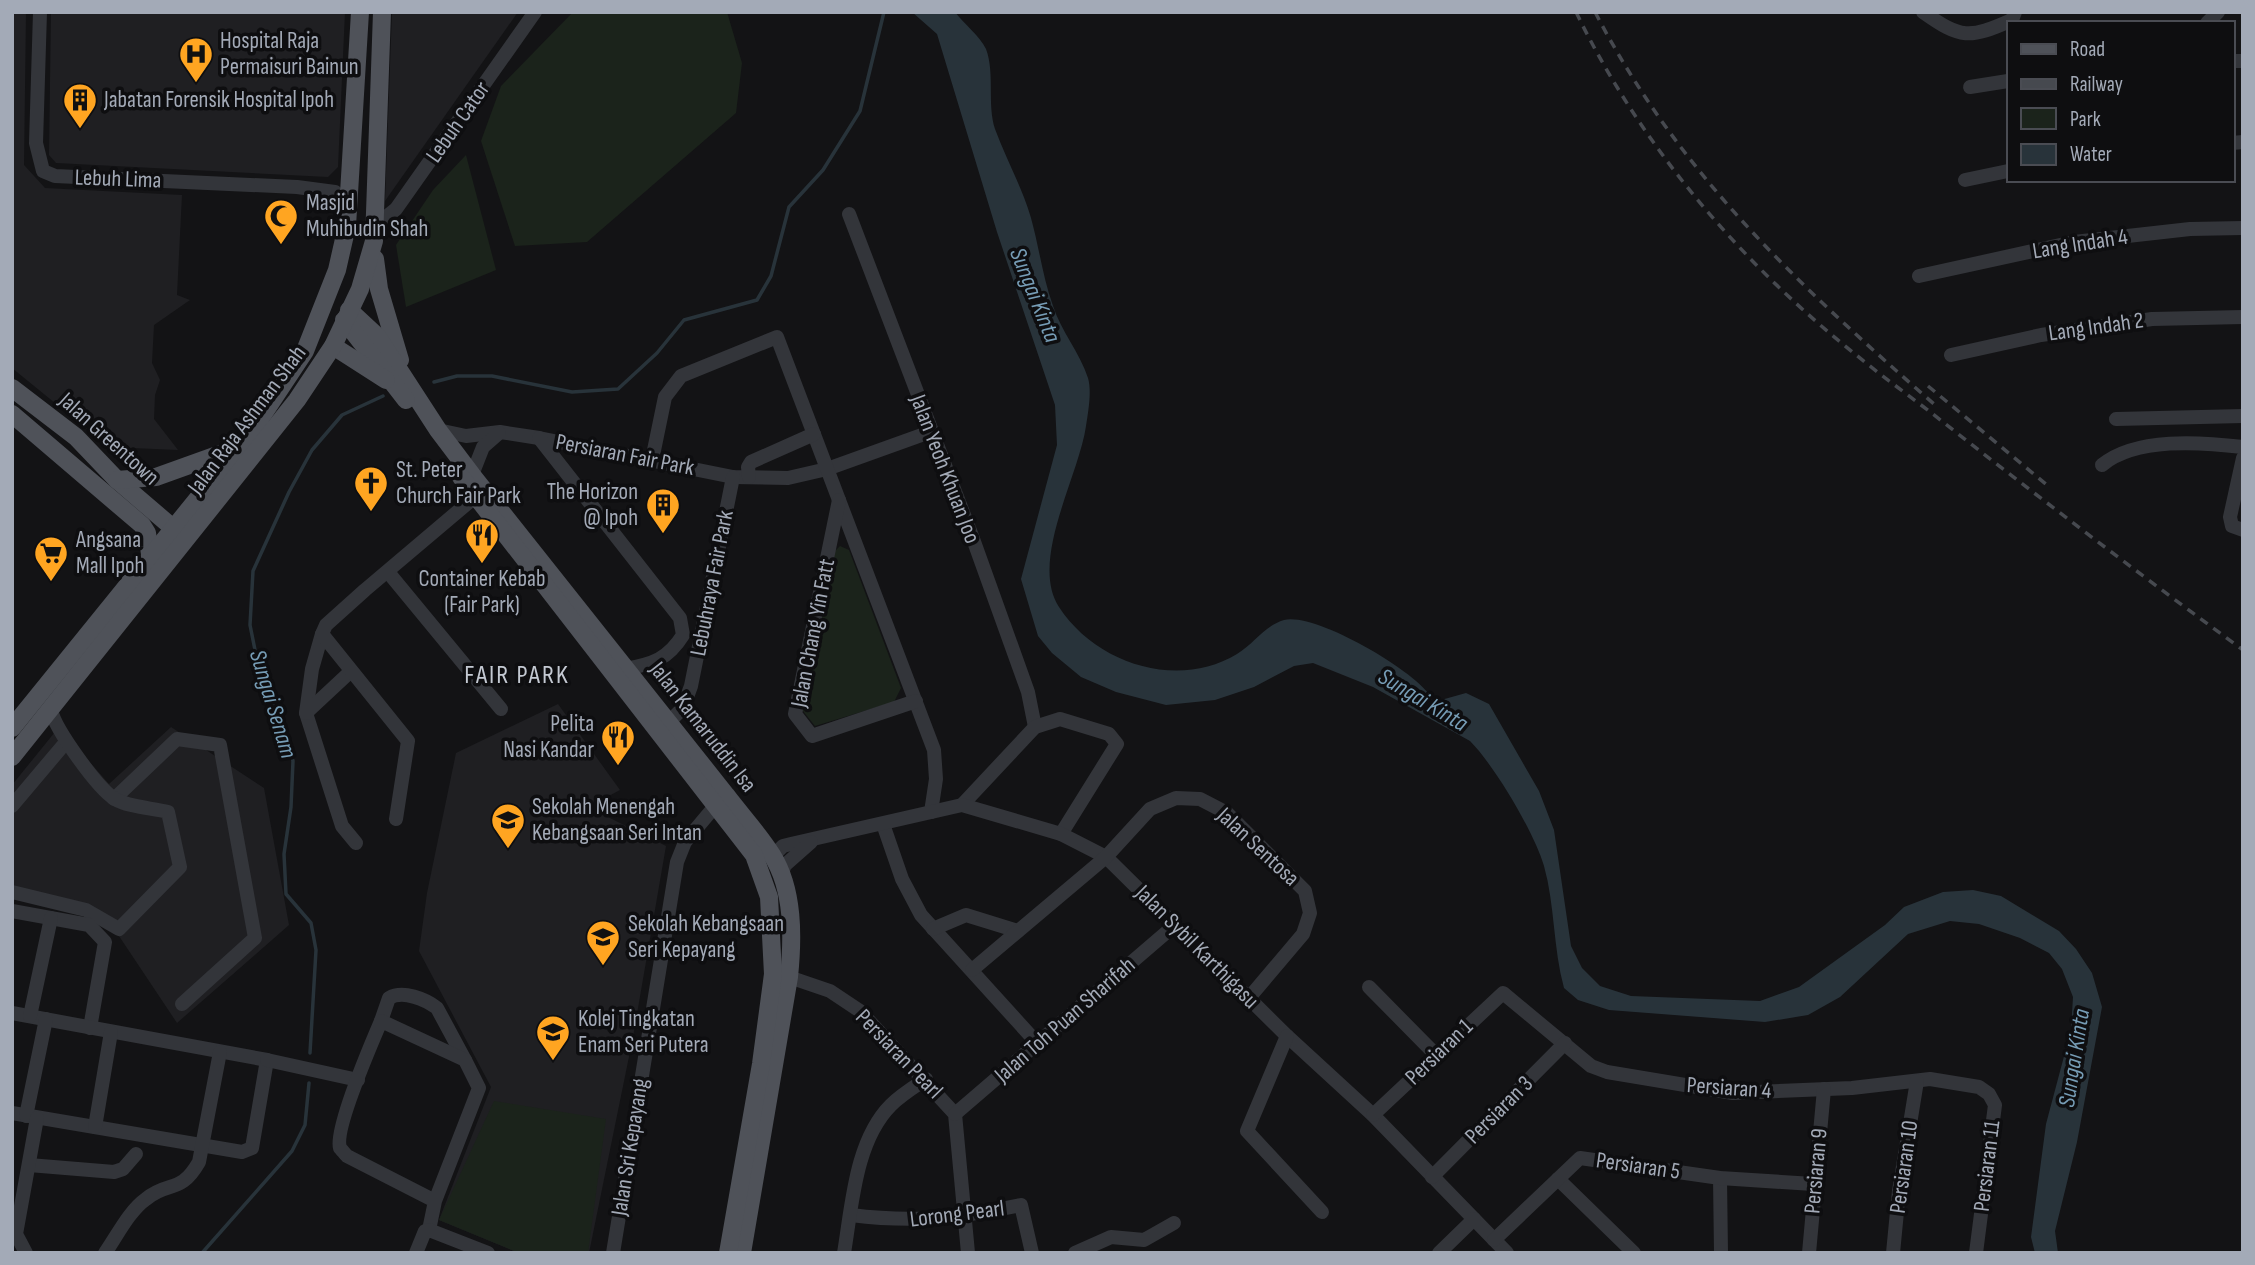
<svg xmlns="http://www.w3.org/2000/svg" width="2255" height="1265" font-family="'Sofia Sans Condensed',sans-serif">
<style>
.built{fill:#1f1f22}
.green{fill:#1b231b}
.water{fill:#28333a}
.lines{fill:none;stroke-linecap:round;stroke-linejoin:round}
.stream{stroke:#28333a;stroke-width:3.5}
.minor{stroke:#33353a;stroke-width:14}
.major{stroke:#4f5259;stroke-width:18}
.rail{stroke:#46494f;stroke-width:3.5;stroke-dasharray:9 7;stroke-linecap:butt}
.labels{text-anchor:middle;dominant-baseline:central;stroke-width:7;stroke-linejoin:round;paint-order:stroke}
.poi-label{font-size:23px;fill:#a3aab7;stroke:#0e0e10;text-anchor:start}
.street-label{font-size:23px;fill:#a3aab7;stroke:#0e0e10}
.water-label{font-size:24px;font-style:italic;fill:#769cb5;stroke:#0e0e10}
.quarter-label{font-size:26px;letter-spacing:2px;fill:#c4c9d2;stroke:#0e0e10}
</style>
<rect width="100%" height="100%" fill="#131315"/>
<g class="built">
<polygon points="12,12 26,12 24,165 45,188 182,195 177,295 190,300 154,325 152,363 160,380 155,395 154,419 178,450 109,447 12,368"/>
<polygon points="51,12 345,12 338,167 328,177 56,163 49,155"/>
<polygon points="392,12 518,12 385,201"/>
<polygon points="558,704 620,790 588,807 666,846 633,1037 589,1253 519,1253 439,1220 491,1087 419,951 427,893 456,753"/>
<polygon points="59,727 109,784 171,727 264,788 289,925 177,1023 117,933 83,913 12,899 12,785"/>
</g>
<g class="green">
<polygon points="573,12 727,12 742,63 736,113 587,242 515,246 481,141 501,86"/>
<polygon points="466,155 496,270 406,307 396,245 433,190"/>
<polygon points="840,546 849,550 901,688 894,702 815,726 803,711 835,551"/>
<polygon points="494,1101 606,1119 588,1253 519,1253 439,1220"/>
</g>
<path class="water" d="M912 12H955C964 24 980 36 986 49 995 73 987 104 995 129 1006 159 1022 187 1031 218 1039 247 1043 278 1053 306 1061 331 1080 353 1088 378 1092 391 1088 413 1086 426 1079 476 1029 561 1059 607 1096 664 1178 690 1237 654 1254 644 1264 626 1284 620 1315 612 1416 671 1431 697L1441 700 1466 693 1489 704 1539 791 1554 830 1571 946 1582 968 1600 986 1631 996 1760 1001 1799 987 1885 925 1904 907 1943 892 1973 890 2001 896 2059 931 2076 949 2092 973 2102 1007 2077 1142 2055 1231 2058 1253H2035L2031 1237 2046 1124 2071 1030 2073 997 2062 969 2049 953 2020 938 1979 924 1950 921 1908 934 1840 997 1808 1015 1765 1022 1609 1010 1578 1000 1564 988C1553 948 1555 905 1544 866 1534 832 1494 765 1470 741L1373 687 1313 663 1294 666 1254 687 1215 700 1166 705 1116 692 1081 677 1052 653 1038 636 1021 579 1057 445 1055 405 997 232 937 34Z"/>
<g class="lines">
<g class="stream">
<polyline points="434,382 457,376 492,376 572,392 618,389 657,353 684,320 757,300 771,276 789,207 823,170 860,111 884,12"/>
<polyline points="310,1053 316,950 311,923 286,894 284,854 291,807 293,761 282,722 261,680 250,625 253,571 289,492 312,450 342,415 383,396"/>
<polyline points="202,1253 292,1151 305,1125 309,1083"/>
</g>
<g class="minor">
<polyline points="40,12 36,143 43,171 55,176 297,187 335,192 348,204"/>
<path d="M1923 12C1961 39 1969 39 2012 20L2015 12"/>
<polyline points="2207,23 2218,12"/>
<polyline points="2232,61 2243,61"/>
<polyline points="1970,87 2008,81"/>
<polyline points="2232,143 2243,142"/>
<polyline points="1965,180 2008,171"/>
<polyline points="849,214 972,536 1028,692 1035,727"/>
<polyline points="375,226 396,209 535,12"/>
<polyline points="1919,276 2074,242 2190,229 2243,228"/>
<polyline points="1951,355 2041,335 2152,319 2243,317"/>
<polyline points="2116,419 2243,416"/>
<polyline points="438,430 466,436 500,432 539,438 733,477 788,478 827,469 930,432"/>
<path d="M539 438 680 618 683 635C668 659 653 664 625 669"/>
<polyline points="2243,458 2230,517 2232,526 2243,530"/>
<polyline points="652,460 665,397 681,376 777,337 934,750 936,779 931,812"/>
<path d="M2102 465C2136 437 2201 442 2243 447"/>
<polyline points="472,475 483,447 499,433"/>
<polyline points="749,477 748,467 751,462 814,434"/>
<polyline points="839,500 795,714 812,736 916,701"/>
<polyline points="388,572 501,709"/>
<polyline points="322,634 312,669 306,713 342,826 356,843"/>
<polyline points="306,713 350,672"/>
<polyline points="668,723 683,708 691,686 733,477"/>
<polyline points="114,799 177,739 220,745 255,938 182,1004"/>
<polyline points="962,805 1035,727 1060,719 1109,734 1117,744 1061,834"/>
<polyline points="12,806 66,742"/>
<polyline points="396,819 408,741 322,634 326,625 365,590 482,491"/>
<polyline points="883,824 902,879 921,915 1038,1044"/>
<polyline points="773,856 783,846 791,844 962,805 1061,834 1106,857 1287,1036 1373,1115 1507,1253"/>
<polyline points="781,875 785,865 811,842"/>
<path d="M12 892 86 910 119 929 180 867 168 812C153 808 128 807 115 799 98 789 55 729 51 710"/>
<polyline points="12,911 89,925 105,942 90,1028"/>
<polyline points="933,929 966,915 1018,931"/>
<polyline points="972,970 1106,857 1150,809 1176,798 1200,799 1227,813 1305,891 1310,913 1303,934 1248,999"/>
<polyline points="789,977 830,991 860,1011 955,1114 968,1253"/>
<polyline points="1369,987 1436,1055"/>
<polyline points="12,1013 267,1060 252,1148 242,1152 12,1113"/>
<polyline points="30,1016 51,918"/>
<path d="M381 1021 389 998C403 990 425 999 437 1008L465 1060"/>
<polyline points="1287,1036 1247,1131 1322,1212"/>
<polyline points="267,1060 358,1080"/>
<polyline points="955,1114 1175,925"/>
<polyline points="1373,1115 1503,993 1591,1066 1607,1072 1733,1093 1852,1088 1930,1079 1979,1087 1989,1094 1995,1105 1976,1253"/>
<polyline points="26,1116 46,1019"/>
<polyline points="95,1127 111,1032"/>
<polyline points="29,1165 114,1172 123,1169 136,1154"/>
<polyline points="1432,1177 1565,1043"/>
<polyline points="1720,1178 1721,1253"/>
<polyline points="1558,1179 1634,1253"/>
<path d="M851 1215C915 1223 957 1218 1021 1205L1032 1253"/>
<path d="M429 1230 435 1201 479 1088 465 1060 381 1021C372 1042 334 1130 340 1148 341 1149 346 1155 347 1156L435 1201"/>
<polyline points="1494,1240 1580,1158 1720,1178 1813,1184"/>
<polyline points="26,1253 16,1234 37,1118"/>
<path d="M105 1253C117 1236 129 1211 146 1199 169 1180 180 1195 199 1162L220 1052"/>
<polyline points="416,1253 425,1231 429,1230 488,1253"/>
<polyline points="613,1253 677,862 685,842 716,805"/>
<path d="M844 1253C852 1206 855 1141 891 1105 901 1095 914 1087 926 1079"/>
<polyline points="1075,1253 1111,1237 1144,1240 1174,1223"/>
<polyline points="1439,1253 1474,1219"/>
<polyline points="1809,1253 1824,1089"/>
<polyline points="1893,1253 1899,1191 1917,1081"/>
</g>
<g class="major">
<polyline points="375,259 379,289 400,360"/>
<path d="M349 310 377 336 438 430 472 475 726 795C741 815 759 834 772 855 794 890 793 938 789 977L742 1253"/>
<polyline points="344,320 406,400"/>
<polyline points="333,346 386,380"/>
<polyline points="12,388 76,437 117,480 173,528"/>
<polyline points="12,414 142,525 147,533 150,554"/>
<polyline points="461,477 754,855 769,897 773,974 761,1064 728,1253"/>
<polyline points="117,480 156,477 234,449"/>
<polyline points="12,728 250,434 305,351 337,270 347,226 360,12"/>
<polyline points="12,757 297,400 333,346 360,289 374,241 382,12"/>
</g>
<g class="rail">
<path d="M1576 12C1641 146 1739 261 1855 354 1884 378 1914 399 1943 422 2042 500 2142 576 2243 650"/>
<path d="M1595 12C1680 175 1797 284 1934 404"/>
<polyline points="1928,386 2047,485"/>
</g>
</g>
<defs>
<g id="hospital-pin" transform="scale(1.75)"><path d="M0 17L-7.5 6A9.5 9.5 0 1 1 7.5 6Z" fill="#ffa521" stroke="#0e0e10"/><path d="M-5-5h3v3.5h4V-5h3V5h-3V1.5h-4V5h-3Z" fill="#111"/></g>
<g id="building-pin" transform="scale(1.75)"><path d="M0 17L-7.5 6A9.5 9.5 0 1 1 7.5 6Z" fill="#ffa521" stroke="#0e0e10"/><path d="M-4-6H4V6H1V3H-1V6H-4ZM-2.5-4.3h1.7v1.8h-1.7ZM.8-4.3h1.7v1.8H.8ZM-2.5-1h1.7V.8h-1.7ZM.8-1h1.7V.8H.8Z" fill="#111"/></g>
<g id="mosque-pin" transform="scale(1.75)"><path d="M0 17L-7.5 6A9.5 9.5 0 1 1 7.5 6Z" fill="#ffa521" stroke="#0e0e10"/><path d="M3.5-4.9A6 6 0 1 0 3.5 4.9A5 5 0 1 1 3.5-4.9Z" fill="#111"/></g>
<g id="church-pin" transform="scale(1.75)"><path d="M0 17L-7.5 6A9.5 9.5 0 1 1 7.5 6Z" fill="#ffa521" stroke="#0e0e10"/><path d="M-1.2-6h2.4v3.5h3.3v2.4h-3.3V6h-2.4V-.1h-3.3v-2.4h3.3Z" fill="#111"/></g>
<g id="restaurant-pin" transform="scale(1.75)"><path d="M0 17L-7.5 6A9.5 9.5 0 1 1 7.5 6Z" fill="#ffa521" stroke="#0e0e10"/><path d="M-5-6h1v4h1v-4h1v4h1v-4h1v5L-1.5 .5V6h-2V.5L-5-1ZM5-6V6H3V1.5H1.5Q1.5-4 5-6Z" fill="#111"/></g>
<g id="supermarket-pin" transform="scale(1.75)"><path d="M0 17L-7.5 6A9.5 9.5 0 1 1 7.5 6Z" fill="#ffa521" stroke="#0e0e10"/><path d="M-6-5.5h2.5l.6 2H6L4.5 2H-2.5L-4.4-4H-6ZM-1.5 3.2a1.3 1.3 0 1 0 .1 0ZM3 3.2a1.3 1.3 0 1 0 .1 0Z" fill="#111"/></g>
<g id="school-pin" transform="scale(1.75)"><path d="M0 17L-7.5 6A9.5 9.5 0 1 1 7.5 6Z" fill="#ffa521" stroke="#0e0e10"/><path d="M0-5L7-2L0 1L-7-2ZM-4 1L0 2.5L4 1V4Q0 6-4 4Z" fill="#111"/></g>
</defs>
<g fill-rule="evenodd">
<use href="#hospital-pin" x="196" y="54"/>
<use href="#building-pin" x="80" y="100"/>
<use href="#mosque-pin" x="281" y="216"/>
<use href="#church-pin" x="371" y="483"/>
<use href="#building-pin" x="663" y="505"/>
<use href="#restaurant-pin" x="482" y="535"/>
<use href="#supermarket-pin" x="51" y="553"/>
<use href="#restaurant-pin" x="618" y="737"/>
<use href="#school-pin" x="508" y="820"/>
<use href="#school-pin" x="603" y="937"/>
<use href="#school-pin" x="553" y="1032"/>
</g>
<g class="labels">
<g class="poi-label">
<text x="220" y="41">Hospital Raja<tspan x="220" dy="26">Permaisuri Bainun</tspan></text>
<text x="104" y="100">Jabatan Forensik Hospital Ipoh</text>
<text x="306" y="203">Masjid<tspan x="306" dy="26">Muhibudin Shah</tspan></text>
<text x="396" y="470">St. Peter<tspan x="396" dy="26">Church Fair Park</tspan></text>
<text x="638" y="492" text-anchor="end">The Horizon<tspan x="638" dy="26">@ Ipoh</tspan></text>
<text x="76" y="540">Angsana<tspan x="76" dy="26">Mall Ipoh</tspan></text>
<text x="482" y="579" text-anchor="middle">Container Kebab<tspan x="482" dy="26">(Fair Park)</tspan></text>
<text x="594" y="724" text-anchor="end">Pelita<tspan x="594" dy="26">Nasi Kandar</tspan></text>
<text x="532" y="807">Sekolah Menengah<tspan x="532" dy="26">Kebangsaan Seri Intan</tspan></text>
<text x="628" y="924">Sekolah Kebangsaan<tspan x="628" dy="26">Seri Kepayang</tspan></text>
<text x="578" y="1019">Kolej Tingkatan<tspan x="578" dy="26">Enam Seri Putera</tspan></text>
</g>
<g class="street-label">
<text transform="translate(458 122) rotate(-55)">Lebuh Cator</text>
<text transform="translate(118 179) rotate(2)">Lebuh Lima</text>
<text transform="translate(2080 244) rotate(-9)">Lang Indah 4</text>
<text transform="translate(2096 327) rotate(-8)">Lang Indah 2</text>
<text transform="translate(247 420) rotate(-53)">Jalan Raja Ashman Shah</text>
<text transform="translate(109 439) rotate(42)">Jalan Greentown</text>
<text transform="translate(625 455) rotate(11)">Persiaran Fair Park</text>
<text transform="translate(945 469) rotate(69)">Jalan Yeoh Khuan Joo</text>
<text transform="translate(712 583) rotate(-79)">Lebuhraya Fair Park</text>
<text transform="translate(813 633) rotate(-79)">Jalan Chang Yin Fatt</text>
<text transform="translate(703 727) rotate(52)">Jalan Kamaruddin Isa</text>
<text transform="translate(1258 847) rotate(43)">Jalan Sentosa</text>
<text transform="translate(1197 947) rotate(45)">Jalan Sybil Karthigasu</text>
<text transform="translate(1065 1020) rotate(-41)">Jalan Toh Puan Sharifah</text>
<text transform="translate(1439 1052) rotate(-44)">Persiaran 1</text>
<text transform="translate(899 1054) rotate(46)">Persiaran Pearl</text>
<text transform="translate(1729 1088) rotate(4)">Persiaran 4</text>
<text transform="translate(1499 1110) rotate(-45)">Persiaran 3</text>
<text transform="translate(630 1147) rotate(-81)">Jalan Sri Kepayang</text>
<text transform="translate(1638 1166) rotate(8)">Persiaran 5</text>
<text transform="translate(1987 1166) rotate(-83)">Persiaran 11</text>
<text transform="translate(1904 1167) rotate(-82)">Persiaran 10</text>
<text transform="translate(1816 1171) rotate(-85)">Persiaran 9</text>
<text transform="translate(957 1214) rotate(-7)">Lorong Pearl</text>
</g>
<g class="water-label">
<text transform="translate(1035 295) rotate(68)">Sungai Kinta</text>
<text transform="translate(1423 700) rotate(31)">Sungai Kinta</text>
<text transform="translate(273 704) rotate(73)">Sungai Senam</text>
<text transform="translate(2074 1058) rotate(-81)">Sungai Kinta</text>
</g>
<g class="quarter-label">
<text x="517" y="675">FAIR PARK</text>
</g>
</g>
<rect width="2255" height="1265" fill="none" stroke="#a3aab7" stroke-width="28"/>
<rect x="2007" y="21" width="228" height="161" fill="#0e0e10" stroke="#4a4c53" stroke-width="2"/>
<rect x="2021" y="44" width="35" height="10" fill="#4f5259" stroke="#4a4c53" stroke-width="2"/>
<text x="2070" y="56" font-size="21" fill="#a3aab7">Road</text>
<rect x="2021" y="79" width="35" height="10" fill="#46494f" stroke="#4a4c53" stroke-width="2"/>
<text x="2070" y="91" font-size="21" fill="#a3aab7">Railway</text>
<rect x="2021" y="108" width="35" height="21" fill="#1b231b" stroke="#4a4c53" stroke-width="2"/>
<text x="2070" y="126" font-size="21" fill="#a3aab7">Park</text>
<rect x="2021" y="144" width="35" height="21" fill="#28333a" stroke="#4a4c53" stroke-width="2"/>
<text x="2070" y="161" font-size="21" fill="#a3aab7">Water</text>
</svg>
